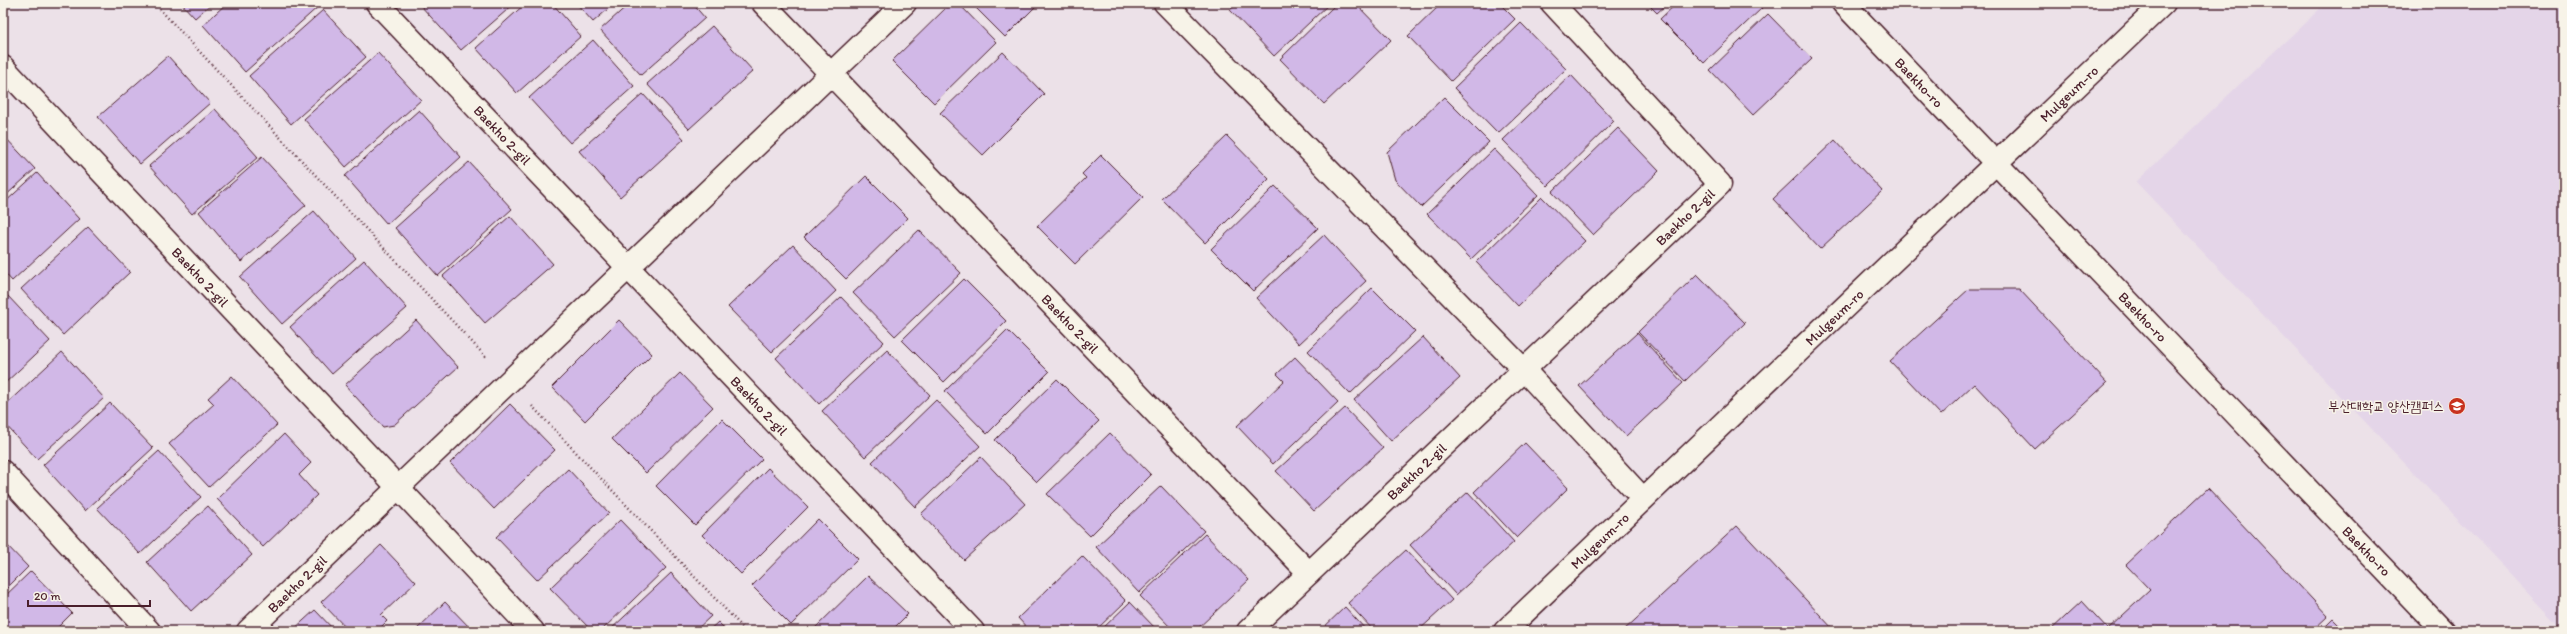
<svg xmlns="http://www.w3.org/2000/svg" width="2567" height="634" font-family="Itim,'Poor Story',sans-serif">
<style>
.built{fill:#e4d5e8}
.building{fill:#d1b8e7;stroke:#4a1f2b}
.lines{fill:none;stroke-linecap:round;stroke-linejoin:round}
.minor-casing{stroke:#4a1f2b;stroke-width:25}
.path{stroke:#4a1f2b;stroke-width:2.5;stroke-dasharray:1 3;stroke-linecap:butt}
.minor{stroke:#f7f3e8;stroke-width:22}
.labels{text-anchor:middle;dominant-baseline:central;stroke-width:3;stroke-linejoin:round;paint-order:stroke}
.street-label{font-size:14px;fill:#4a1f2b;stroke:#f7f3e8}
.poi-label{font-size:14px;fill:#4a1f2b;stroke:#f7f3e8;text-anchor:end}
</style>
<rect width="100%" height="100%" fill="#ece1e8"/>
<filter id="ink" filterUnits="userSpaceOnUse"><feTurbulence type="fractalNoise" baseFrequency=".025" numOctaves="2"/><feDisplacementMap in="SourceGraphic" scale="8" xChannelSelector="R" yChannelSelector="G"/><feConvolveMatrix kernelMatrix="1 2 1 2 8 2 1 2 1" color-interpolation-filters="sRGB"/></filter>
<g filter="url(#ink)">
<polygon class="built" points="2326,3 2564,3 2564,630 2136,182"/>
<g class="building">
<polygon points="181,3 212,3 195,18"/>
<polygon points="227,3 317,3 319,6 245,72 203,25"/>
<polygon points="422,3 515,3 461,50 420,5"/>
<polygon points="526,3 552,3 581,36 517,93 476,48"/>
<polygon points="576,3 615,3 593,22"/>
<polygon points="630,3 692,3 705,18 641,75 600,30"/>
<polygon points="951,3 958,3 996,42 934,103 892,61"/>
<polygon points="971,3 1039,3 1005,37"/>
<polygon points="1238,3 1330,3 1274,56 1230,10"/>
<polygon points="1337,3 1355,3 1391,40 1324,104 1280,59"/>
<polygon points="1442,3 1499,3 1515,19 1451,81 1408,36"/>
<polygon points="1647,3 1668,3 1657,13"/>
<polygon points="1677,3 1757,3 1762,8 1704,63 1660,19"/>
<polygon points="323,10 366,57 291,124 249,76"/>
<polygon points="1768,14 1812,59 1753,115 1710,70"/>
<polygon points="1521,23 1566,69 1498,133 1454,88"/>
<polygon points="712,26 753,71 689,129 647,84"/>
<polygon points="593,40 634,86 570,143 529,98"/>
<polygon points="1003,52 1044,94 983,155 940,113"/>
<polygon points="378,53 421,100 346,167 304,119"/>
<polygon points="168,56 210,103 140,164 98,117"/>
<polygon points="1571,75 1614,121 1548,186 1503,140"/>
<polygon points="643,94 684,139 620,197 579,151"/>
<polygon points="1444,97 1489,142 1421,207 1395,180 1387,152"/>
<polygon points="215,109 258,157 192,214 149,166"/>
<polygon points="419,110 461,157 387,224 345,176"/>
<polygon points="1618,128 1659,171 1593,235 1552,192"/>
<polygon points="3,135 35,169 3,198"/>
<polygon points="1227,136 1269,179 1205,243 1162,199"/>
<polygon points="1835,140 1882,191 1820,249 1773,199"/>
<polygon points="1494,149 1538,195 1471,259 1427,214"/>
<polygon points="1101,155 1143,197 1075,264 1037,226 1086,178 1082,174"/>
<polygon points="262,157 306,205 241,262 199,212"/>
<polygon points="469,162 512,209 438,276 395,228"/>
<polygon points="37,173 79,219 12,281 3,271 3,204"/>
<polygon points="866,176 908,218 846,279 804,237"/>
<polygon points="1275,186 1318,228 1253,291 1211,249"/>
<polygon points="1542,197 1585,241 1518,306 1476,262"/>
<polygon points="314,211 356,258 282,324 240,277"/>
<polygon points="510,216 553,264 485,323 443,276"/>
<polygon points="88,227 130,272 63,335 21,289"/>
<polygon points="919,230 961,273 895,336 853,293"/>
<polygon points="1324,235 1366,281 1299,344 1256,298"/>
<polygon points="793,245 836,291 772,352 728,307"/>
<polygon points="364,260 407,308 332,374 290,327"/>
<polygon points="1697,274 1745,323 1685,381 1638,332"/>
<polygon points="964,279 1006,321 944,382 902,340"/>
<polygon points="1372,288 1415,331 1350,394 1308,351"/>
<polygon points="1969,289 2019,289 2107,383 2035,449 1974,384 1941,415 1890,361"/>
<polygon points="7,295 50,341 3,385 3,299"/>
<polygon points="841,297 884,342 819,404 776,358"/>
<polygon points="416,320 458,367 394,425 383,427 345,385"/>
<polygon points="619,320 652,354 585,421 552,387"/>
<polygon points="1007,330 1049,372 987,434 945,391"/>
<polygon points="1637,333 1683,383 1626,436 1579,386"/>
<polygon points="1423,337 1460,378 1391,441 1354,400"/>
<polygon points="887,350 930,395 865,457 822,411"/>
<polygon points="62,352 104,398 37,459 3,422 3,407"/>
<polygon points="1295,357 1338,402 1273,464 1237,426 1284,381 1277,374"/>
<polygon points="680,373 713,407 646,473 612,439"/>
<polygon points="232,376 277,425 209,487 169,444 214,404 208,398"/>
<polygon points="1057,379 1099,421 1037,482 995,440"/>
<polygon points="936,400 980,446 915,507 872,462"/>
<polygon points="110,403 153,448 85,511 43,465"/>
<polygon points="510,404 555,450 494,509 450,463"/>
<polygon points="1345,408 1383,448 1314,511 1276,471"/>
<polygon points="722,419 762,459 695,525 656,486"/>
<polygon points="1110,433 1151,475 1090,536 1047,494"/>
<polygon points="284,434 311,463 299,475 317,495 263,547 217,499"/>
<polygon points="1525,443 1568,488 1517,538 1474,492"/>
<polygon points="159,451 201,497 140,554 97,508"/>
<polygon points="981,457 1025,504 964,560 921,514"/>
<polygon points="768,468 808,507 741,574 702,535"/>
<polygon points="568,469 609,513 537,580 496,537"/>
<polygon points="1161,486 1204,531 1139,593 1096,547"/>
<polygon points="2208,488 2328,616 2312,631 2050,631 2082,601 2108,629 2150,590 2126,565"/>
<polygon points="1468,492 1514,542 1456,595 1410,545"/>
<polygon points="208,506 252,555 191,611 147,562"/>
<polygon points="818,519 858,559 791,625 752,586"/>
<polygon points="620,520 666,568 601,631 592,631 550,588"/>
<polygon points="1737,526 1834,630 1623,631"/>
<polygon points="1205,534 1249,580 1195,631 1174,631 1140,596"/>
<polygon points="3,541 28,567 3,592"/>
<polygon points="381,545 416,582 381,615 387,621 377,631 349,631 321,602"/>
<polygon points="1406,550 1452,600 1418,631 1374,631 1348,603"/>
<polygon points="1082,556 1126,601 1095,631 1030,631 1018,618"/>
<polygon points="31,571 72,613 54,631 3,631 3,598"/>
<polygon points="671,573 711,616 695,631 609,631"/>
<polygon points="868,576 908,614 891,631 812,631"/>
<polygon points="445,602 473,631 415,631"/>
<polygon points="1130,602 1158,631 1100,631"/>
<polygon points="1345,607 1367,631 1320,631"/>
<polygon points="315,610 335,631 292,631"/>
<polygon points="2333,619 2345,631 2321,631"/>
<polygon points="718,622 727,631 708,631"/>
</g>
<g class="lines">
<g class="minor-casing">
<g id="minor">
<path id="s1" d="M377 3 973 631"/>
<path id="s2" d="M763 3 1309 573"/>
<polyline points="1165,3 1523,369 1643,499"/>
<path id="s3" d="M1843 3 2443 631"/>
<path id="s4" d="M3 67 533 631"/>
<polyline points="3,472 149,631"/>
<path id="s5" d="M248 631 905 3"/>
<path id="s6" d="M1248 631 1720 184 1552 3"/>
<path id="s7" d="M1505 631 2164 3"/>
</g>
</g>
<g class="path">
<polyline points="154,3 486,357"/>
<polyline points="532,406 746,631"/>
</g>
<use href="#minor" class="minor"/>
</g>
</g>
<defs>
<g id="school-disc" transform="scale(0.9)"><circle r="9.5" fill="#c8321e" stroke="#f7f3e8"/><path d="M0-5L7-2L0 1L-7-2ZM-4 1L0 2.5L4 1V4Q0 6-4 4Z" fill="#fff"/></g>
</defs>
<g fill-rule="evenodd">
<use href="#school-disc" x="2457" y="406"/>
</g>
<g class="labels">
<g class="street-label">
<text stroke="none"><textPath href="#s3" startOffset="110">Baekho-ro</textPath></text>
<text stroke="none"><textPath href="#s7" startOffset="779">Mulgeum-ro</textPath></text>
<text stroke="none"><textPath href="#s1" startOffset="182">Baekho 2-gil</textPath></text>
<text stroke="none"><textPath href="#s6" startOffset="602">Baekho 2-gil</textPath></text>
<text stroke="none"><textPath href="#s4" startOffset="288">Baekho 2-gil</textPath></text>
<text stroke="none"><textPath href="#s7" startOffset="455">Mulgeum-ro</textPath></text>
<text stroke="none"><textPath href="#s3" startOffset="434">Baekho-ro</textPath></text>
<text stroke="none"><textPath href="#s2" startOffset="444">Baekho 2-gil</textPath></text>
<text stroke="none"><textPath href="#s1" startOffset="555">Baekho 2-gil</textPath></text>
<text stroke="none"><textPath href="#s6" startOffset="232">Baekho 2-gil</textPath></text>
<text stroke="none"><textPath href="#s7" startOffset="131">Mulgeum-ro</textPath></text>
<text stroke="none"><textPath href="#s3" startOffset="758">Baekho-ro</textPath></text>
<text stroke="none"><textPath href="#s5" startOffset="68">Baekho 2-gil</textPath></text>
</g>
<g class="poi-label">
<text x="2444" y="406">부산대학교 양산캠퍼스</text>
</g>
</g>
<rect width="2567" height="634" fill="none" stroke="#f7f3e8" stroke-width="16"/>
<rect x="8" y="8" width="2551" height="618" fill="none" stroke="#4a1f2b" stroke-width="1.5" filter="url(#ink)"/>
<path d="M28 600v6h122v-6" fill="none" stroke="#4a1f2b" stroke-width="2"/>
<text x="34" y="600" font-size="12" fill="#4a1f2b" stroke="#f7f3e8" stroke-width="3" paint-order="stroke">20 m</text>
</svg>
